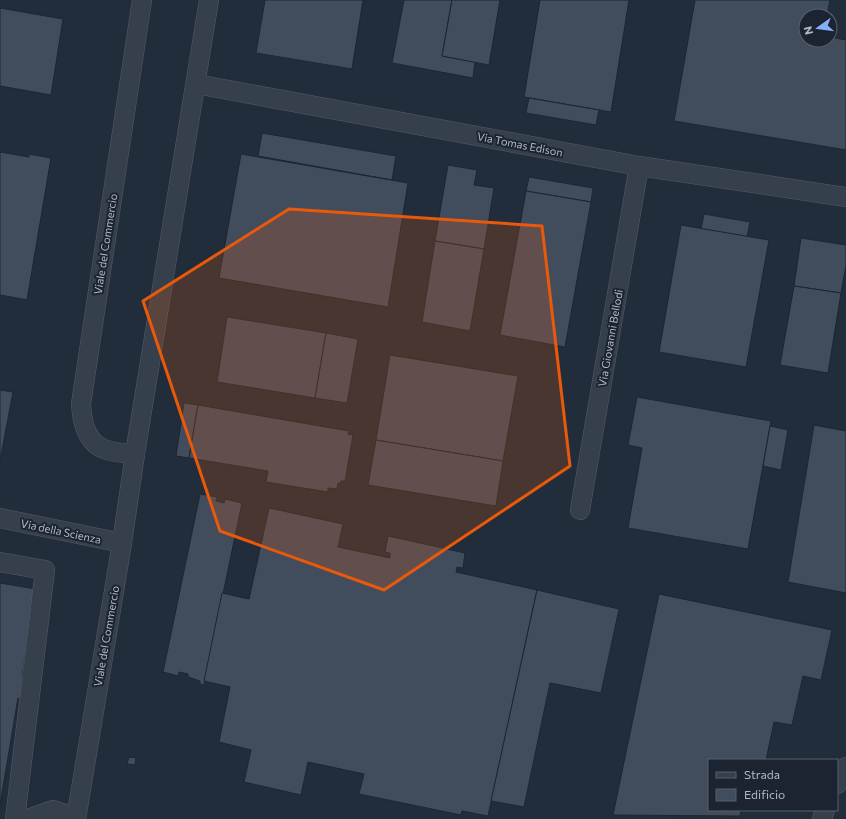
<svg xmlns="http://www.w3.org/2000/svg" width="846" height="819" font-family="Commissioner,sans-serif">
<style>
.building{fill:#414c5d;stroke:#1d2632}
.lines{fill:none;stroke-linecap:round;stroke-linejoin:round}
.minor-casing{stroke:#545c69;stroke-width:20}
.minor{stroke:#363f4c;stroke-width:19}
.marked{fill:#e8590c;fill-opacity:0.2;stroke:#e8590c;stroke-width:3;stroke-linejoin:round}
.labels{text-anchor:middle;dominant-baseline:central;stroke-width:4;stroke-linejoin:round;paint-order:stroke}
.street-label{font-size:11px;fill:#b1b9c7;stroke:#1b2430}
</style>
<rect width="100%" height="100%" fill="#222d3b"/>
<g class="building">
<polygon points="265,0 363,0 352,69 256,53"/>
<polygon points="404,0 452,0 442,56 475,62 473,78 392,63"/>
<polygon points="452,0 500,0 489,65 442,56"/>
<polygon points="540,0 629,0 611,112 524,97"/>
<polygon points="695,0 830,0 827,16 806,16 806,40 830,40 830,37 846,40 846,150 674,121"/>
<polygon points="0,8 63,19 51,95 0,86"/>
<polygon points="529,98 599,110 596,125 526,113"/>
<polygon points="262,133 396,156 392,180 258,156"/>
<polygon points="0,152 29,157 29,154 51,158 27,300 0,295"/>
<polygon points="241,154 408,183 388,307 219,278"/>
<polygon points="448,165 477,170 474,185 494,188 484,249 435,241"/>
<polygon points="529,177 593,188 591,202 526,191"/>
<polygon points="526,191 591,202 565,347 500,335"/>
<polygon points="704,214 750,222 747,237 701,229"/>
<polygon points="681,225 769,240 746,367 659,352"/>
<polygon points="801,238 846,245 846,265 841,293 794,286"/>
<polygon points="435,241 484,249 470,331 422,322"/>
<polygon points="794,286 841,293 828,373 780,365"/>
<polygon points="227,317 326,333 315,398 217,382"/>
<polygon points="326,333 358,339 347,403 315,398"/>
<polygon points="390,355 518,376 503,461 376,440"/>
<polygon points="0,390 13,392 0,461"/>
<polygon points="637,397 771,421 748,549 628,528 642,448 628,445"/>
<polygon points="184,403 198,405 189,458 176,456"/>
<polygon points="198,405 349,431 348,434 353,435 345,481 341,481 341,483 338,483 337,489 328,488 328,492 266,482 268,471 189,458"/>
<polygon points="814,425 846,431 846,593 788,582"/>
<polygon points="770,426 788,430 781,470 763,466"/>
<polygon points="376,440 503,461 496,506 368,485"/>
<polygon points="200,494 217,497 216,501 224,503 225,499 242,503 204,685 200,684 200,681 188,677 188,674 179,672 178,676 163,672"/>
<polygon points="269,508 343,524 338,547 390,558 390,553 385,552 388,536 465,553 463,568 457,567 456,572 537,590 488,816 462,811 461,815 359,794 364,774 308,762 301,795 244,782 251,750 219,742 230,687 204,681 222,593 249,599"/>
<polygon points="0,583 36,589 22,676 32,677 28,700 18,698 0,805"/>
<polygon points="537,590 619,609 601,693 550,683 524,807 491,801"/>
<polygon points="659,594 832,630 821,680 803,676 792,725 774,722 766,760 709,760 709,810 741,810 740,816 613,815"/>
<polygon points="129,757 136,758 135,765 127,764"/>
</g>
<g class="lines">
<g class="minor-casing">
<g id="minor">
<polyline points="196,84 639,166 846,197"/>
<path d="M135 454C126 453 115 453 107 450 86 444 82 422 81 404L142 0"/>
<polyline points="580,510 639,166"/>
<polyline points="0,518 122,543"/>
<polyline points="0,562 45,570 15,819"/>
<polyline points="837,784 846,767"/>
<polyline points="28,819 53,810 76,818"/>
<polyline points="76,819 122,543 135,454 209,0"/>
<polyline points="822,819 825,810"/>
</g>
</g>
<use href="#minor" class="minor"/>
</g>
<path class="marked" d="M289 209 542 226 570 466 384 590 220 531 143 301Z"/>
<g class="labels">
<g class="street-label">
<text transform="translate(520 144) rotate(11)">Via Tomas Edison</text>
<text transform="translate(105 244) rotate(-81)">Viale del Commercio</text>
<text transform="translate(610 338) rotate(-80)">Via Giovanni Bellodi</text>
<text transform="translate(61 531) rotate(12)">Via della Scienza</text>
<text transform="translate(106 636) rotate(-80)">Viale del Commercio</text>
</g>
</g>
<rect x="708" y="759" width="130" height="52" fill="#1b2430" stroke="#57606c"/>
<rect x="716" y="772" width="20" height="6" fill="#363f4c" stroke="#57606c"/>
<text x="744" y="779" font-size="12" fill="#b1b9c7">Strada</text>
<rect x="716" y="789" width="20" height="12" fill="#414c5d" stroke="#57606c"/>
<text x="744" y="799" font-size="12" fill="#b1b9c7">Edificio</text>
<g transform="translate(818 28) rotate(256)"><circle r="19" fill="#1b2430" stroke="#57606c"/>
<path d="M0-3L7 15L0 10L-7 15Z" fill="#85aff8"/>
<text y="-6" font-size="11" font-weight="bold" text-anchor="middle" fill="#b1b9c7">N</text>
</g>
</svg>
